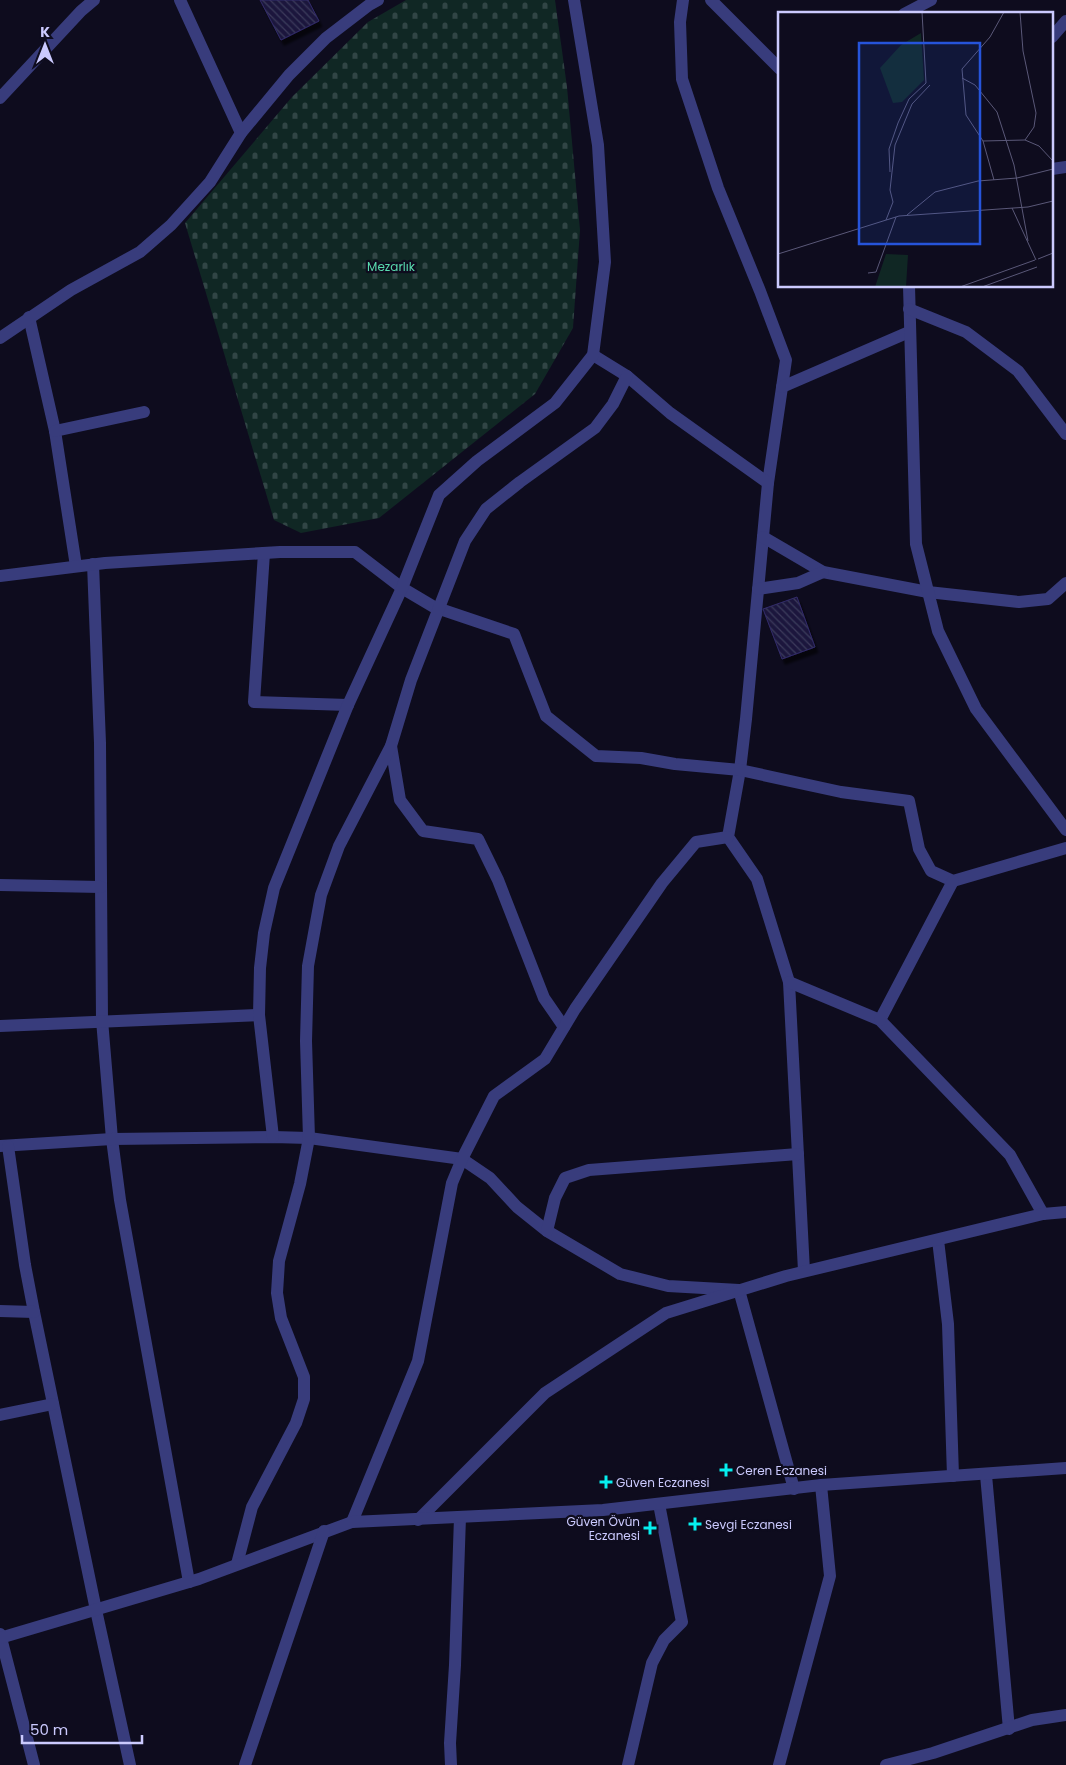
<svg xmlns="http://www.w3.org/2000/svg" width="1066" height="1765" font-family="Poppins,sans-serif">
<style>
.cemetery{fill:url(#cemetery-stones)}
.building{fill:url(#building-back-hatch);stroke:#322b6a;filter:url(#shadow)}
.lines{fill:none;stroke-linecap:round;stroke-linejoin:round}
.minor{stroke:#383c7c;stroke-width:12}
.tertiary{stroke:#383c7c;stroke-width:12}
.poi-dot{fill:#05efef;stroke:#0e0c1e;stroke-width:2}
.labels{text-anchor:middle;dominant-baseline:central;stroke-width:4.5;stroke-linejoin:round;paint-order:stroke}
.park-label{font-size:12px;fill:#59dbae;stroke:#0e0c1e}
.poi-label{font-size:12px;fill:#cbcafe;stroke:#0e0c1e;text-anchor:start}
.inset-road{fill:none;stroke:#5a5878;stroke-width:1}
.view{fill:#2654da;fill-opacity:0.15;stroke:#2654da;stroke-width:2.5}
.inset-edge{fill:none;stroke:#cbcafe;stroke-width:2.5}
</style>
<defs>
<pattern id="cemetery-stones" width="16" height="16" patternUnits="userSpaceOnUse" patternTransform="scale(1.25)"><rect width="16" height="16" fill="#102724"/><path d="M2 7V4a2 2 0 0 1 4 0v3zM10 15v-3a2 2 0 0 1 4 0v3z" fill="#314545"/></pattern>
<pattern id="building-back-hatch" width="6" height="6" patternUnits="userSpaceOnUse" patternTransform="scale(1.25)"><rect width="6" height="6" fill="#1d193e"/><path d="M-1 5l2 2M0 0l6 6M5-1l2 2" fill="none" stroke="#3c395b"/></pattern>
<filter id="shadow"><feDropShadow dx="3" dy="5.5" stdDeviation="1" flood-color="#0009"/></filter>
</defs>
<rect width="100%" height="100%" fill="#0e0c1e"/>
<polygon class="cemetery" points="406,0 555,0 567,87 580,230 573,328 535,394 379,518 301,533 274,520 185,223 292,97 368,22"/>
<g class="building">
<polygon points="260,0 308,0 319,21 281,40"/>
<polygon points="797,597 815,647 782,659 763,609"/>
</g>
<g class="lines">
<g class="minor">
<polyline points="180,0 241,133"/>
<polyline points="683,0 680,22 682,79 718,188 760,291 786,360 768,483"/>
<polyline points="711,0 780,69"/>
<polyline points="904,14 931,0"/>
<polyline points="0,98 81,11 94,0"/>
<polyline points="1052,169 1066,167"/>
<polyline points="29,317 55,431 76,566"/>
<polyline points="0,338 71,290 140,252 171,225 210,182 241,133 289,75 326,38 369,5 378,0"/>
<polyline points="593,355 627,376 670,413 768,483 746,719 740,770 728,837 757,879 789,982 804,1271"/>
<polyline points="782,387 909,332"/>
<polyline points="55,431 144,412"/>
<polyline points="763,537 823,572 928,592 1019,602 1048,599 1066,583"/>
<polyline points="264,553 254,702 348,705"/>
<polyline points="93,564 100,743 102,1020 112,1139 120,1200 189,1582"/>
<polyline points="0,576 105,563 280,552 355,552 402,588 434,607 514,634 546,716 596,756 641,758 675,764 740,770 841,792 909,801 919,849 931,871 953,881 1066,848"/>
<polyline points="758,589 798,583 823,572"/>
<polyline points="391,746 400,800 423,831 478,839 498,880 544,998 564,1027"/>
<polyline points="0,885 101,887"/>
<polyline points="789,982 880,1020 1010,1155 1043,1214"/>
<polyline points="880,1020 953,881"/>
<polyline points="0,1026 259,1015"/>
<polyline points="0,1146 112,1139 273,1137 309,1138 462,1159 490,1178 517,1207 547,1231 620,1274 668,1286 739,1290 794,1489"/>
<polyline points="8,1146 25,1265 34,1312 96,1610 130,1765"/>
<polyline points="547,1231 555,1198 565,1178 589,1170 798,1154"/>
<polyline points="938,1240 948,1324 953,1476"/>
<polyline points="0,1311 34,1312"/>
<polyline points="0,1415 53,1404"/>
<polyline points="986,1475 1009,1729"/>
<polyline points="352,1522 418,1361 452,1183 462,1159 494,1096 545,1059 575,1009 662,883 696,842 728,837"/>
<polyline points="0,1634 34,1765"/>
<polyline points="451,1765 450,1743 455,1665 460,1517"/>
<polyline points="628,1765 652,1663 664,1640 682,1622 659,1504"/>
<polyline points="779,1765 830,1576 821,1485"/>
<polyline points="886,1765 933,1753 1032,1720 1066,1715"/>
</g>
<g class="tertiary">
<polyline points="1052,37 1066,21"/>
<polyline points="909,286 916,544 938,631 976,709 1066,830"/>
<polyline points="909,309 966,332 1018,371 1066,434"/>
<polyline points="273,1137 259,1015 260,968 264,933 274,888 348,705 402,588 439,495 477,461 555,403 593,355 605,262 598,145 574,0"/>
<polyline points="418,1520 545,1393 666,1313 786,1276 1043,1214 1066,1212"/>
<polyline points="237,1564 252,1507 296,1423 304,1399 304,1377 281,1318 277,1293 279,1261 300,1184 309,1138 306,1041 308,966 321,895 339,846 391,746 411,680 465,541 486,509 520,482 595,428 613,404 627,376"/>
<polyline points="0,1638 199,1579 352,1522 603,1510 821,1485 1066,1468"/>
<polyline points="245,1765 324,1531"/>
</g>
</g>
<g class="poi-dot">
<path d="M723.5 1462.5h5v5h5v5h-5v5h-5v-5h-5v-5h5z"/>
<path d="M603.5 1474.5h5v5h5v5h-5v5h-5v-5h-5v-5h5z"/>
<path d="M692.5 1516.5h5v5h5v5h-5v5h-5v-5h-5v-5h5z"/>
<path d="M647.5 1520.5h5v5h5v5h-5v5h-5v-5h-5v-5h5z"/>
</g>
<g class="labels">
<g class="park-label">
<text x="391" y="266">Mezarlık</text>
</g>
<g class="poi-label">
<text x="736" y="1470">Ceren Eczanesi</text>
<text x="616" y="1482">Güven Eczanesi</text>
<text x="640" y="1521" text-anchor="end">Güven Övün<tspan x="640" dy="14">Eczanesi</tspan></text>
<text x="705" y="1524">Sevgi Eczanesi</text>
</g>
</g>
<g transform="translate(778 12)">
<rect width="275" height="275" fill="#0e0c1e"/>
<path d="M143 21 146 68 124 90 115 91 102 56 123 33ZM108 242 130 243 128 275H97Z" fill="#102724"/>
<path class="inset-road" d="M242 0 245 39 258 101 256 115 247 128M184 66 197 73 219 100 236 153 250 229M205 129 247 128 261 134 275 149M112 160 111 137 120 111 131 87 148 71 144 0M216 168 205 129 188 103 184 57 212 25 226 0M234 196 258 248M129 203 157 180 200 169 239 166 275 157M108 208 115 190 112 178 117 133 134 92 152 73M0 242 121 204 250 195 275 189M260 247 275 241M90 261 98 260 118 205M182 275 257 248M204 275 259 255"/>
<path class="view" d="M81 31H202V232H81Z"/>
<rect width="275" height="275" class="inset-edge"/>
</g>
<g transform="translate(45 45)" stroke="#0e0c1e" stroke-width="4" paint-order="stroke">
<path d="M0-4L9 19L0 12L-9 19Z" fill="#cbcafe"/>
<text y="-8" font-size="14" font-weight="bold" text-anchor="middle" fill="#cbcafe">K</text>
</g>
<path d="M22 1735v8h120v-8" fill="none" stroke="#cbcafe" stroke-width="2.5"/>
<text x="30" y="1735" font-size="15" fill="#cbcafe" stroke="#0e0c1e" stroke-width="4" paint-order="stroke">50 m</text>
</svg>
